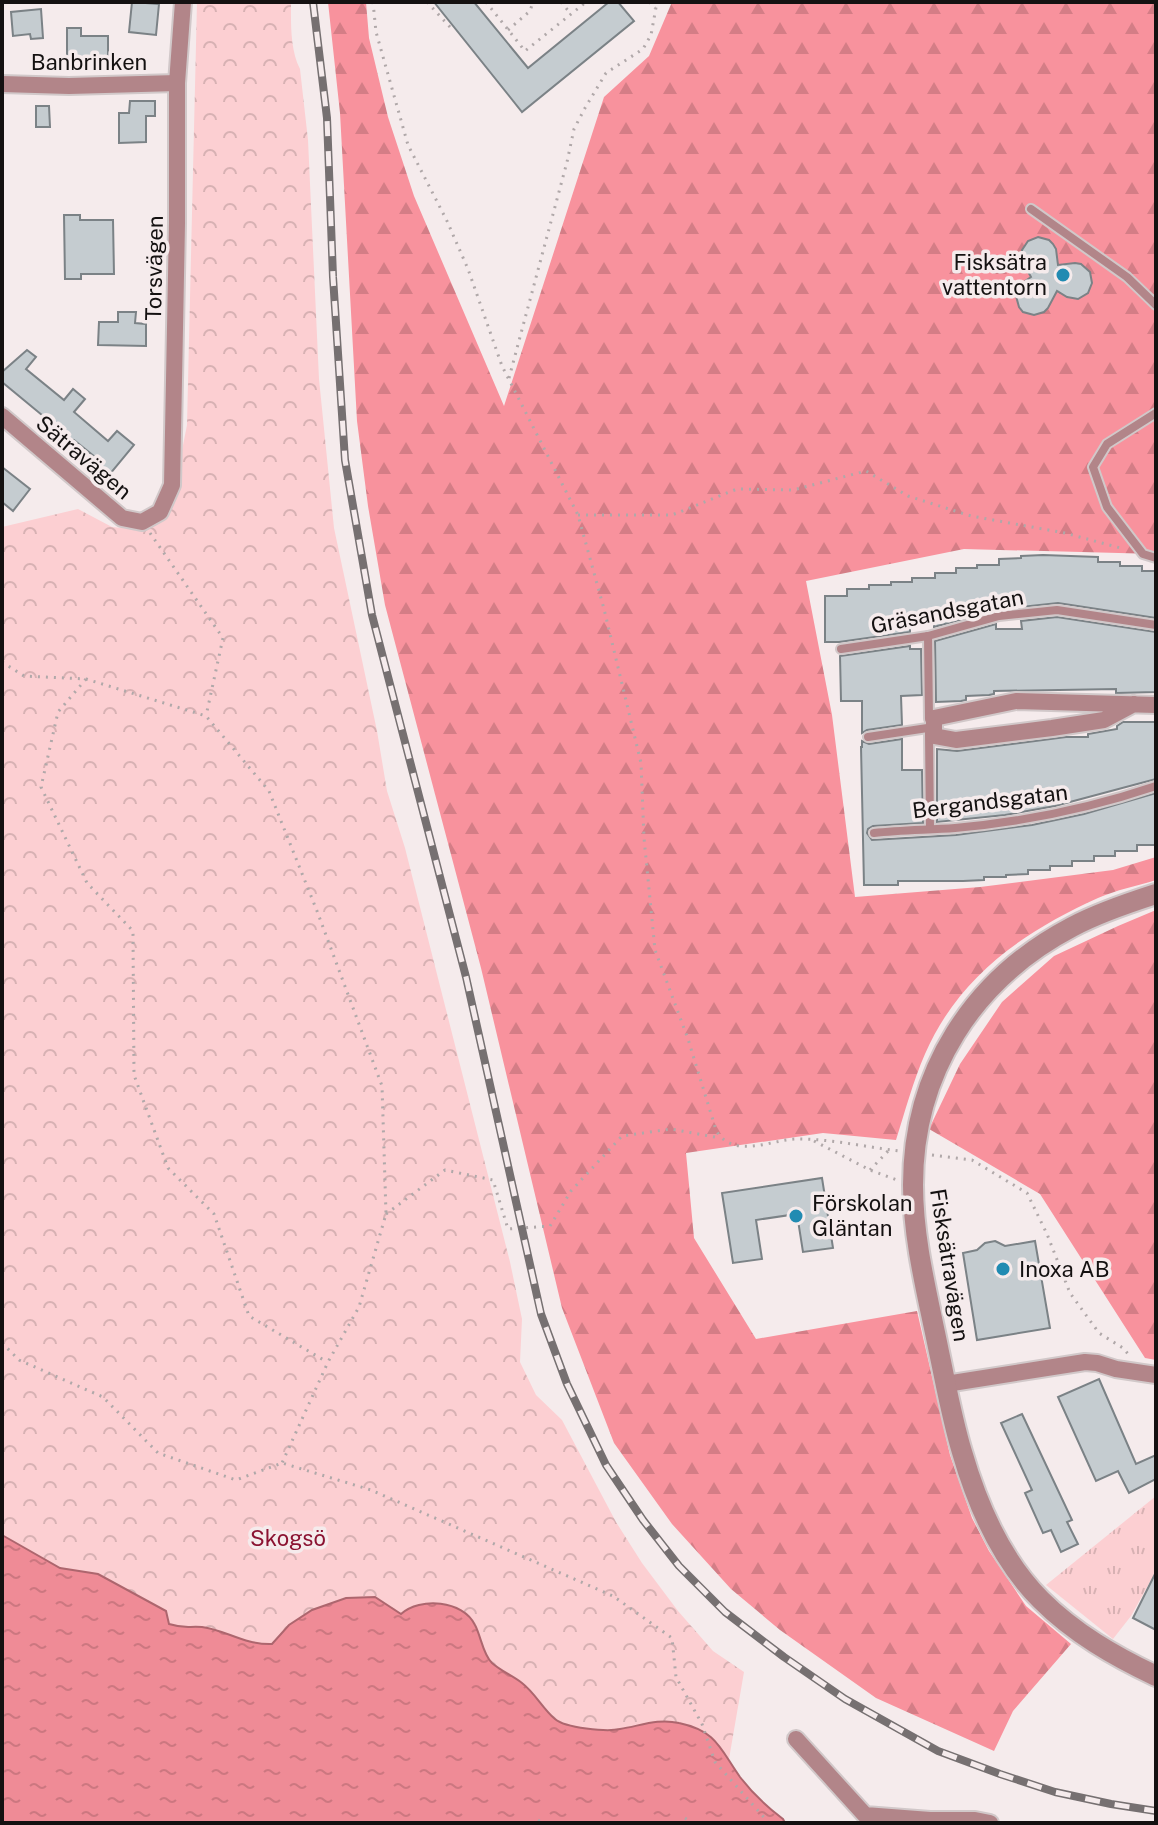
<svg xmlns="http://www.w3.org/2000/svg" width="1158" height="1825" font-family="'Public Sans',sans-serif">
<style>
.grass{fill:url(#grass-tufts)}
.forest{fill:url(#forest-firs)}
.park{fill:url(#park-crowns)}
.water{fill:url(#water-ripples);stroke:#ad666e;stroke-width:2}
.building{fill:#c5ccd0;stroke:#7b8286;stroke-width:2}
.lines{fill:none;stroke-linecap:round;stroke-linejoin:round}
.service-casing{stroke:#d1c8c9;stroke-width:12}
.minor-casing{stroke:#d1c8c9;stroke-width:20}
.tertiary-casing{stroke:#d1c8c9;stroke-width:24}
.path{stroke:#b0a8a9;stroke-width:3;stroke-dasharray:2 6;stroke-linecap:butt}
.service{stroke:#b28589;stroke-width:8}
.minor{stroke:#b28589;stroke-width:16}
.tertiary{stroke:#b28589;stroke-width:20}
.rail-casing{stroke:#767071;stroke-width:8}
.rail{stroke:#f5ebec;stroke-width:5;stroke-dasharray:15;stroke-linecap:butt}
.poi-dot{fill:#218bb2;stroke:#f5ebec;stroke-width:3}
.labels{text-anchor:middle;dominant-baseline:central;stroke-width:7;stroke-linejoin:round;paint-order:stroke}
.street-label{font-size:22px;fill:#141111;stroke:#f5ebec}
.poi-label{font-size:22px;fill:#141111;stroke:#f5ebec;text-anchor:start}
.park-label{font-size:22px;fill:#8b1332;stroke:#f5ebec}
</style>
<defs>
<pattern id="grass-tufts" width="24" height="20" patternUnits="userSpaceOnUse" patternTransform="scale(2)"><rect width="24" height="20" fill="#fccfd2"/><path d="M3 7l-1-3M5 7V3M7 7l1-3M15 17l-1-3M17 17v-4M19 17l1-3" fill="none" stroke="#d7b1b3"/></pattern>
<pattern id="forest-firs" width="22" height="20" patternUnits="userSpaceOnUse" patternTransform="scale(2)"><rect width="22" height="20" fill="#f8929d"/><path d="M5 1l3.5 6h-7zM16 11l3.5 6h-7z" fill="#d47d86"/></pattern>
<pattern id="park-crowns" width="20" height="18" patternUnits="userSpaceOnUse" patternTransform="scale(2)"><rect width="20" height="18" fill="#fccfd2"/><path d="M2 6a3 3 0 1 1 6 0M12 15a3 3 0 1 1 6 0" fill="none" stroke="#d7b1b3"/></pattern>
<pattern id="water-ripples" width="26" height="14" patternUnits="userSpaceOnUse" patternTransform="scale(2)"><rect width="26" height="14" fill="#ef8b96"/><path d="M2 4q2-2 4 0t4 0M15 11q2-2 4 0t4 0" fill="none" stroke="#cc7780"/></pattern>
</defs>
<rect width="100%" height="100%" fill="#f5ebec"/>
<polygon class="grass" points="1156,1496 1156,1571 1131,1616 1113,1639 1046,1585"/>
<g class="forest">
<path d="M328 2H366L369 38 388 117 414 196 504 406 604 97 649 56 672 2H1156V554L964 549 806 581 832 715 855 897 980 887 1113 870 1156 857V880C1137 886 1116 890 1098 898 1023 932 959 976 925 1054 913 1081 905 1112 896 1140L823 1133 686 1153 694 1238 756 1339 917 1311 950 1455 972 1518 989 1551 1026 1606 1071 1644 1013 1711 994 1751 876 1698 780 1630 731 1589 672 1524 614 1443 562 1308 481 968 385 605 368 506 357 421 340 113Z"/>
<polygon points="1156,910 1156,1360 1145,1358 1040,1194 929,1129 960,1064 1002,1002 1054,956 1118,926"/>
</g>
<path class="park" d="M197 2H291C291 24 290 49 300 69L308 140 319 379 334 528 377 731 387 791 405 848 510 1262 522 1319 520 1362 536 1395 562 1420 616 1522 642 1563 678 1611 713 1651 744 1672 718 1823H2V527L78 509 112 527 143 530 170 511 187 425Z"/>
<path class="water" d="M2 1535 60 1568 98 1574 166 1611 169 1624C185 1629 188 1626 202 1627 226 1630 244 1645 272 1644L289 1625 312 1610 346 1598 375 1597 401 1614C420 1597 463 1600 475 1625 481 1636 483 1655 492 1663 501 1671 513 1676 522 1683 535 1693 543 1709 555 1719 565 1728 607 1732 620 1729 640 1726 658 1718 679 1723 717 1731 720 1749 740 1777 753 1794 767 1807 783 1819L785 1823H2Z"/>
<g class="building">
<polygon points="132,2 159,4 156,35 129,32"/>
<polygon points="434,2 474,2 528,68 609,2 618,2 634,21 522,112"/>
<polygon points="41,9 43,38 31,39 30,34 13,36 11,12"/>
<polygon points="67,28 81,28 81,36 108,36 108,61 67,61"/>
<polygon points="130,101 155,101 155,116 146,116 146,142 119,143 119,113 129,113"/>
<polygon points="36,106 49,106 50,127 36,127"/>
<polygon points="64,215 80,215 80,220 113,220 114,274 81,274 81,279 65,279"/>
<polygon points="1038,237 1049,240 1053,244 1056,249 1058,265 1075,263 1081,264 1090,272 1092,283 1088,293 1078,299 1067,297 1057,291 1048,308 1044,312 1034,315 1023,312 1019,307 1016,296 1021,284 1031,277 1022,261 1022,250 1028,241"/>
<polygon points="118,312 136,312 135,323 146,324 146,346 98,345 99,322 118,322"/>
<polygon points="27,350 36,357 26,369 64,400 73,389 85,399 74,412 108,441 117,431 134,445 110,474 92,461 95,457 74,440 71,443 47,421 48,420 2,382 2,372"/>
<polygon points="2,467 30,489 13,511 2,502"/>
<polygon points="1043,555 1098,557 1098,562 1120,562 1120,566 1142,566 1142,571 1156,571 1156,618 1058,603 1021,607 1021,603 996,603 996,610 934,627 934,624 910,624 910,632 839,642 825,642 825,596 847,596 847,589 869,589 869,585 891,585 891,582 912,582 912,578 935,578 935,573 956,573 956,568 977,568 977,565 999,565 999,559 1021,558 1021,556"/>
<polygon points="1057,617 1156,632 1156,692 1116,693 1116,689 994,691 994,694 989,695 966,696 966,700 961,701 936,702 935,641 996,624 996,629 1022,629 1021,621"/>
<polygon points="910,646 910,649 921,649 922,695 901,696 902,725 867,730 862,733 862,701 841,701 840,656"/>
<polygon points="1123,722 1156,722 1156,779 1055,806 1005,815 937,822 937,749 957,751 1066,737 1088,737 1088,734 1117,729 1117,726"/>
<polygon points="902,739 902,770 922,770 923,823 873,826 868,829 867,833 872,840 956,835 1032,825 1084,814 1156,793 1156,845 1137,845 1137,851 1115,851 1115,856 1094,856 1094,861 1072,861 1072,866 1050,866 1050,870 1028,870 1028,874 1006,875 1006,877 984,877 984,880 963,881 898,881 898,885 864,885 861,747 862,747 862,741 869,744"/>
<polygon points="822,1178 833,1248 803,1252 797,1214 756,1220 762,1259 733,1263 722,1193"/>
<polygon points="995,1241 1005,1246 1035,1241 1050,1328 977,1340 963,1253 977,1250 985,1243"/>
<polygon points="1099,1379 1136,1464 1156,1455 1156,1479 1129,1493 1118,1471 1096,1481 1058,1397"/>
<polygon points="1022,1414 1072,1520 1067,1522 1078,1544 1061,1552 1051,1530 1043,1533 1025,1493 1032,1490 1001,1423"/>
<polygon points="1156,1572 1156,1630 1133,1618"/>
</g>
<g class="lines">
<g class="service-casing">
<g id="service">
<polyline points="1031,209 1127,277 1156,305"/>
<polyline points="1156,413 1107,444 1093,467 1107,507 1143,554 1156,558"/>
<polyline points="928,636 929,719"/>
<polyline points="841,649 928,636 999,616 1057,610 1156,625"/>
<polyline points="929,733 930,828"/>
<polyline points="868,737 934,727"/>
<path d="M874 833C901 830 928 830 955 828 1023 822 1091 808 1156 786"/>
</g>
</g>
<g class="minor-casing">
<g id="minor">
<polyline points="2,84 69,86 177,83"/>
<polyline points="2,416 122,518 142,522 160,512 172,485 177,223 177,83 183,2"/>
<polyline points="1134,704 1104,720 1052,728 956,740 934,736 934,718 1016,701 1156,705"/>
<polyline points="946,1384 1085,1362 1097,1363 1116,1369 1156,1375"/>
<polyline points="796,1739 865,1815 930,1820 975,1820 990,1823"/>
</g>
</g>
<g class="tertiary-casing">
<path id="tertiary" d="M1156 894C1128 903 1098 913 1072 927 973 979 913 1072 913 1185 913 1241 928 1297 939 1352 946 1385 952 1419 962 1452 977 1504 1002 1561 1041 1600 1074 1633 1114 1656 1156 1676"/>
</g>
<g class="path">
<path d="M373 2 376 32 408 145 447 221 468 269 502 366 578 515 604 609 641 763 644 838 655 950 688 1039 716 1130C720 1138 727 1143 735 1145 756 1150 778 1139 798 1139 832 1139 866 1147 899 1151"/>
<polyline points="427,2 450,27"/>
<polyline points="486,2 525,51 586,2"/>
<polyline points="561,2 571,14"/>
<polyline points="649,2 655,8"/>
<polyline points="508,30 530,11 533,2"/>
<polyline points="509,378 567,162 574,129 585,108 606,73 643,49 651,35 657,2"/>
<polyline points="578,515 672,515 737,489 793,490 866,471 908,496 971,516 1065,533 1124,549"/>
<polyline points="150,533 223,638 206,716"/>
<polyline points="2,662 24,676 86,679 206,716 269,791 317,911 382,1086 386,1214 359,1307 328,1362 282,1463"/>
<polyline points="86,679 58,712 41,787 87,883 133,931 134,1075 168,1168 214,1214 249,1316 327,1362"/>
<polyline points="814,1141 870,1170 897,1180"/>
<polyline points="932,1155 972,1160 1027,1193 1047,1234 1070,1293 1099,1333 1123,1348 1129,1355"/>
<polyline points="870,1170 889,1150"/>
<polyline points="386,1214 445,1170 493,1180 508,1229 550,1226 571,1191 622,1136 671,1129 720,1138"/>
<polyline points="2,1343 19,1360 103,1397 158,1453 236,1480 282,1463 371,1490 613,1596 672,1638 676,1677 702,1724 715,1762 769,1823"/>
<polyline points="685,1818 692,1823"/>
<polyline points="538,1820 542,1823"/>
</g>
<use href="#service" class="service"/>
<use href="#minor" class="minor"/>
<use href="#tertiary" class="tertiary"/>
<g class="rail-casing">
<polyline id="rail" points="313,2 327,118 333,277 345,460 372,615 466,977 541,1314 567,1384 606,1465 643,1520 679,1566 725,1612 784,1657 845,1699 938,1751 1000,1774 1055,1792 1111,1804 1156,1811"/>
</g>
<use href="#rail" class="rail"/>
</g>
<g class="poi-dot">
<circle cx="1063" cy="275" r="8"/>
<circle cx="796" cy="1216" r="8"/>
<circle cx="1003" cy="1269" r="8"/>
</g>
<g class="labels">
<g class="street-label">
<text x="89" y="62">Banbrinken</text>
<text transform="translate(154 268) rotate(-89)">Torsvägen</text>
<text transform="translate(84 457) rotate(40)">Sätravägen</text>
<text transform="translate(947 611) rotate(-11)">Gräsandsgatan</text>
<text transform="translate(990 801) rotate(-7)">Bergandsgatan</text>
<text transform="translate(950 1265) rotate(81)">Fisksätravägen</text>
</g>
<g class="poi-label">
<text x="1047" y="262" text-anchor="end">Fisksätra<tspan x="1047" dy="25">vattentorn</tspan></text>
<text x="812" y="1203">Förskolan<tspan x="812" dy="25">Gläntan</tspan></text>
<text x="1019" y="1269">Inoxa AB</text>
</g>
<g class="park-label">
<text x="288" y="1538">Skogsö</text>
</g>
</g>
<rect width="1158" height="1825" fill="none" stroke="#141111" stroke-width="8"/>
</svg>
